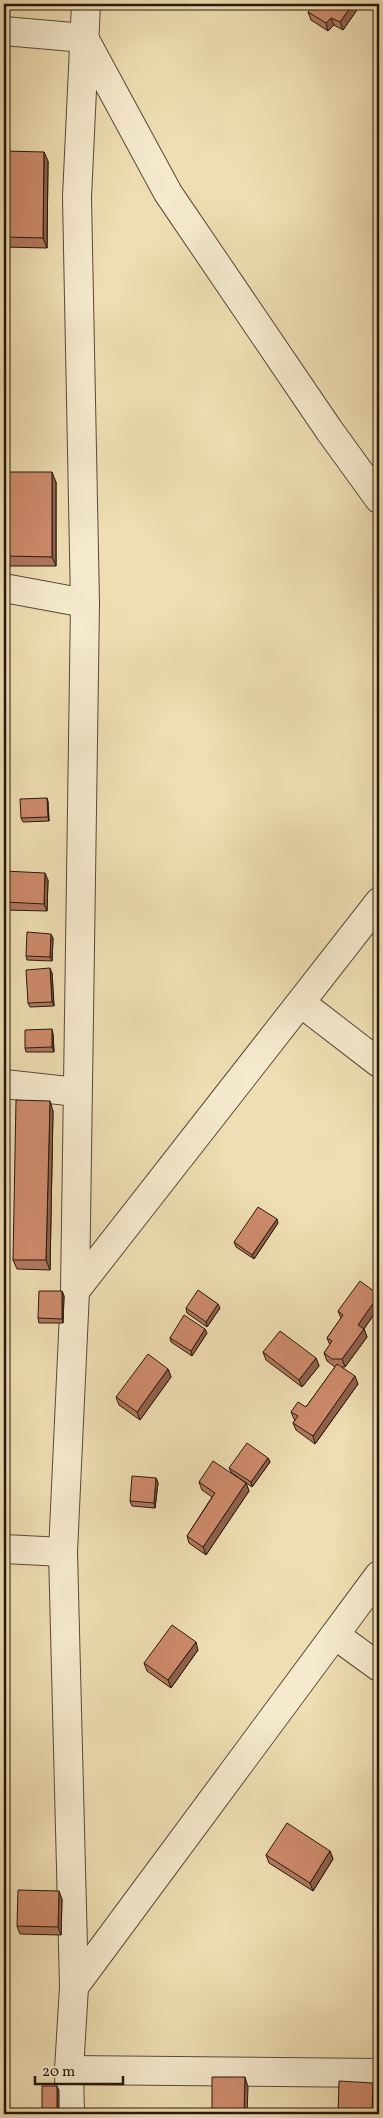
<svg xmlns="http://www.w3.org/2000/svg" width="383" height="2118" font-family="Vollkorn,serif">
<style>
.lines{fill:none;stroke-linecap:round;stroke-linejoin:round}
.minor-casing{stroke:#584a36;stroke-width:30}
.minor{stroke:#f5eace;stroke-width:28}
.wall{fill:#b1785d;stroke:#26180d}
.shaded-wall{fill:#90614c;stroke:#26180d}
.building{fill:#ce8b6c;stroke:#26180d}
</style>
<rect width="100%" height="100%" fill="#efdeb3"/>
<filter id="stains"><feTurbulence type="fractalNoise" baseFrequency=".004" numOctaves="4"/><feColorMatrix values="0 0 0 0 .2 0 0 0 0 .09 0 0 0 0 .02 0 0 0 .5 -.17"/></filter>
<radialGradient id="worn" r=".72"><stop offset=".6" stop-color="#630" stop-opacity="0"/><stop offset="1" stop-color="#630" stop-opacity=".3"/></radialGradient>
<g class="lines">
<g class="minor-casing">
<g id="minor">
<polyline points="4,31 84,38 168,193 329,430 379,499"/>
<polyline points="4,588 85,603"/>
<polyline points="301,1003 379,1063"/>
<polyline points="4,1084 77,1092"/>
<polyline points="75,1291 379,902"/>
<polyline points="4,1549 63,1552"/>
<polyline points="335,1635 379,1667"/>
<polyline points="74,1987 379,1575"/>
<polyline points="69,2070 379,2073"/>
<polyline points="70,2114 69,2070 74,1987 63,1552 75,1291 85,603 77,197 86,4"/>
</g>
</g>
<use href="#minor" class="minor"/>
</g>
<g class="wall">
<polygon points="361,4 343,30 334,25 328,31 311,20 308,12"/>
<polygon points="4,151 48,161 47,248 4,247"/>
<polygon points="4,472 56,482 56,566 4,566"/>
<polygon points="47,798 48,802 49,821 23,822 21,818"/>
<polygon points="4,871 48,880 47,911 4,910"/>
<polygon points="53,938 52,961 27,960 26,956"/>
<polygon points="52,973 54,1006 30,1007 28,1003"/>
<polygon points="53,1034 54,1052 26,1052 25,1048"/>
<polygon points="53,1111 50,1270 17,1269 13,1260"/>
<polygon points="278,1223 254,1259 236,1247 234,1242"/>
<polygon points="62,1291 64,1296 63,1323 39,1323 38,1318"/>
<polygon points="379,1295 379,1307 364,1329 367,1337 345,1367 342,1367 358,1384 315,1444 296,1430 293,1423 295,1420 294,1419 291,1412 306,1407 335,1367 327,1361 324,1353 330,1345 327,1338 341,1318 338,1311"/>
<polygon points="186,1308 220,1308 207,1327 187,1313"/>
<polygon points="207,1333 192,1356 171,1342 170,1338"/>
<polygon points="263,1352 316,1358 319,1366 302,1387 266,1360"/>
<polygon points="168,1369 171,1377 140,1420 119,1405 116,1397"/>
<polygon points="268,1458 270,1462 252,1487 231,1472 229,1468"/>
<polygon points="156,1478 158,1483 155,1508 132,1506 130,1501"/>
<polygon points="199,1482 246,1483 249,1491 206,1555 189,1543 187,1536 212,1497 202,1490"/>
<polygon points="198,1650 171,1688 147,1671 144,1663"/>
<polygon points="330,1851 333,1859 313,1891 269,1863 266,1855"/>
<polygon points="62,1899 61,1935 20,1934 17,1926"/>
</g>
<g class="shaded-wall">
<polygon points="353,4 361,4 343,30 340,22"/>
<polygon points="331,18 334,25 328,31 326,23"/>
<polygon points="44,152 48,161 47,248 43,238"/>
<polygon points="52,472 56,482 56,566 52,557"/>
<polygon points="47,798 48,802 49,821 48,817"/>
<polygon points="45,873 48,880 47,911 44,904"/>
<polygon points="51,934 53,938 52,961 50,957"/>
<polygon points="50,968 52,973 54,1006 52,1002"/>
<polygon points="52,1029 53,1034 54,1052 52,1047"/>
<polygon points="50,1101 53,1111 50,1270 46,1260"/>
<polygon points="277,1219 278,1223 254,1259 252,1255"/>
<polygon points="62,1291 64,1296 63,1323 62,1319"/>
<polygon points="379,1295 379,1307 361,1333 358,1325"/>
<polygon points="218,1304 220,1308 207,1327 206,1322"/>
<polygon points="205,1329 207,1333 192,1356 191,1351"/>
<polygon points="364,1329 367,1337 345,1367 342,1359"/>
<polygon points="316,1358 319,1366 302,1387 299,1380"/>
<polygon points="168,1369 171,1377 140,1420 137,1412"/>
<polygon points="355,1376 358,1384 315,1444 313,1436"/>
<polygon points="268,1458 270,1462 252,1487 251,1482"/>
<polygon points="156,1478 158,1483 155,1508 154,1503"/>
<polygon points="246,1483 249,1491 206,1555 203,1547"/>
<polygon points="196,1642 198,1650 171,1688 168,1680"/>
<polygon points="330,1851 333,1859 313,1891 310,1883"/>
<polygon points="59,1891 62,1899 61,1935 58,1927"/>
<polygon points="245,2077 248,2087 247,2114 244,2114"/>
<polygon points="373,2083 376,2091 375,2114 372,2114"/>
<polygon points="57,2086 59,2090 59,2114 57,2114"/>
</g>
<g class="building">
<polygon points="314,4 353,4 340,22 331,18 326,23 308,12"/>
<polygon points="4,151 44,152 43,238 4,237"/>
<polygon points="4,472 52,472 52,557 4,556"/>
<polygon points="47,798 48,817 21,818 20,799"/>
<polygon points="4,871 45,873 44,904 4,902"/>
<polygon points="27,932 51,934 50,957 26,956"/>
<polygon points="50,968 52,1002 28,1003 26,970"/>
<polygon points="52,1029 52,1047 25,1048 25,1030"/>
<polygon points="16,1100 50,1101 46,1260 13,1260"/>
<polygon points="258,1207 277,1219 252,1255 234,1242"/>
<polygon points="360,1281 379,1295 358,1325 364,1329 342,1359 332,1359 324,1353 332,1341 327,1338 343,1315 338,1311"/>
<polygon points="198,1290 218,1304 206,1322 186,1308"/>
<polygon points="39,1291 62,1291 62,1319 38,1318"/>
<polygon points="184,1315 205,1329 191,1351 170,1338"/>
<polygon points="280,1331 316,1358 299,1380 263,1352"/>
<polygon points="148,1354 168,1369 137,1412 116,1397"/>
<polygon points="337,1364 355,1376 313,1436 293,1423 298,1416 291,1412 298,1402 306,1407"/>
<polygon points="247,1443 268,1458 251,1482 229,1468"/>
<polygon points="213,1461 246,1483 203,1547 187,1536 215,1493 199,1482"/>
<polygon points="132,1476 156,1478 154,1503 130,1501"/>
<polygon points="172,1625 196,1642 168,1680 144,1663"/>
<polygon points="287,1823 330,1851 310,1883 266,1855"/>
<polygon points="18,1890 59,1891 58,1927 17,1926"/>
<polygon points="212,2077 245,2077 244,2114 212,2114"/>
<polygon points="339,2081 373,2083 372,2114 338,2114"/>
<rect x="42" y="2086" width="15" height="28"/>
</g>
<rect width="383" height="2118" fill="none" stroke="#efdeb3" stroke-width="20"/>
<rect x="5" y="5" width="373" height="2108" fill="none" stroke="#26180d" stroke-width="2.5"/>
<rect x="10" y="10" width="363" height="2098" fill="none" stroke="#26180d"/>
<path d="M35 2076v8h88v-8" fill="none" stroke="#26180d" stroke-width="2.5"/>
<text x="42" y="2076" font-size="15" fill="#26180d" stroke="#f5eace" stroke-width="4" paint-order="stroke">20 m</text>
<rect width="100%" height="100%" filter="url(#stains)"/>
<rect width="100%" height="100%" fill="url(#worn)"/>
</svg>
